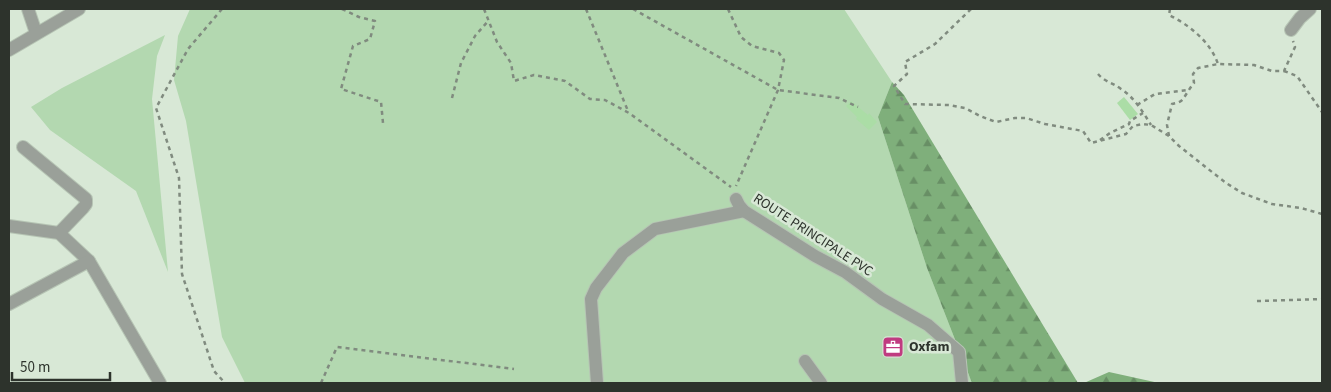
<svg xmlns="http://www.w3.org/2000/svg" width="1331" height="392" font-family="'Source Sans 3',sans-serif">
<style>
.grass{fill:#b3d8b0}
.forest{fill:url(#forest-firs)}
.building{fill:#abdda6}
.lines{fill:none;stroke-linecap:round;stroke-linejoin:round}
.minor-casing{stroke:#b6c4b4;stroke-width:14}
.path{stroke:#808b7f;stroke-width:2.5;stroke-dasharray:4 4;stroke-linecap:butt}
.minor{stroke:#9aa099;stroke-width:12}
.labels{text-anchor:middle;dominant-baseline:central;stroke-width:5;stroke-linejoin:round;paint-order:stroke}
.street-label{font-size:14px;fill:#2d332c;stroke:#d8e8d6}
.poi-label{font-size:14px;font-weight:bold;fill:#2d332c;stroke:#d8e8d6;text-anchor:start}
</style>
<defs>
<pattern id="forest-firs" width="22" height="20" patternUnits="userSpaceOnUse" patternTransform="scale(1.25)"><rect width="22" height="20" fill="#7faf7b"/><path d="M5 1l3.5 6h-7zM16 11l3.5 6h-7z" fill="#688f65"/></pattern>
</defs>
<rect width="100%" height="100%" fill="#d8e8d6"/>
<g class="grass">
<polygon points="190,9 844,9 892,82 878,117 927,268 972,383 245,383 222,337 186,121 174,80 178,36"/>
<polygon points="165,35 157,56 152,99 168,272 136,191 50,130 31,107 62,88"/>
</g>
<g class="forest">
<polygon points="892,82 904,95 1078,383 972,383 927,268 878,117"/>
<polygon points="1109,372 1159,383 1084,383"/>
</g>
<g class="building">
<polygon points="1124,97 1138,114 1130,120 1117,103"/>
<polygon points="851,101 868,115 869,113 877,122 869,130 856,119 857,117 846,106"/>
</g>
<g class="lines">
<g class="minor-casing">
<g id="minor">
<polyline points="28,9 36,33"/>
<polyline points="1291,30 1300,18 1310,9"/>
<polyline points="9,50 79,9"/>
<polyline points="23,147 86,199 86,204 83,208 59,233"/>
<polyline points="736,199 739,205 744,211 815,256 845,272 882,299 928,325 959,352 962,383"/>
<polyline points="9,226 59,233 89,261 160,383"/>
<polyline points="9,304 89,261"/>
<polyline points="805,361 821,383"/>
<polyline points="597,383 591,299 596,288 623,253 655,229 744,211"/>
</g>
</g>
<g class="path">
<polyline points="222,9 188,49 156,108 179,178 182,274 214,371 225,383"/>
<polyline points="342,9 359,17 375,21 370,39 353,46 341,89 381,102 383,123"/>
<polyline points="484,9 497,42 511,63 514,81 534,75 565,81 590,99 605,100 629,113 731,187"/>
<polyline points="586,9 628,111"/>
<polyline points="633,9 778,90 839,98 858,107"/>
<polyline points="728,9 741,37 752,46 779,53 784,60 778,90 736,186"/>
<polyline points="971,9 935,44 905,62 907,74 894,86 905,104 949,105 965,108 980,116 996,122 1015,118 1026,118 1045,124 1083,131 1091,143 1126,134 1133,126 1143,124 1151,125 1169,136 1179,146 1226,183 1242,193 1272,204 1301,208 1322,214"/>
<path d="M1170 9 1169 15C1189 25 1210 41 1218 64"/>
<polyline points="1284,71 1297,76 1322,112"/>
<path d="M1098 74C1106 83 1112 82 1121 89 1134 97 1143 112 1151 125"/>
<polyline points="452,98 461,63 475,36 489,20"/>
<polyline points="1137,105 1155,94 1187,90"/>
<path d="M1169 136 1167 125 1172 104C1175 103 1178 103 1181 101 1184 99 1190 87 1194 83L1193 74 1198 68 1218 64 1254 65 1272 71H1284L1295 47 1293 41"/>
<polyline points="1100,140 1110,133 1129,124 1130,121 1143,113"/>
<polyline points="1257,301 1322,299"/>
<polyline points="321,383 337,347 514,369"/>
</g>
<use href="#minor" class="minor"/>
</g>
<defs>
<g id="office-square" transform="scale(1.125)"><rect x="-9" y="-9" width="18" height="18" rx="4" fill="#c03b80" stroke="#d8e8d6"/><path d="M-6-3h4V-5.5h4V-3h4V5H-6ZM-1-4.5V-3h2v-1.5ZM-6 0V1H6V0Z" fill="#fff"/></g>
</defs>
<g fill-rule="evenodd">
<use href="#office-square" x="893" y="347"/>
</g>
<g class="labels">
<g class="street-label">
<text transform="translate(813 235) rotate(33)">ROUTE PRINCIPALE PVC</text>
</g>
<g class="poi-label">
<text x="909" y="347">Oxfam</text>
</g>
</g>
<rect width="1331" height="392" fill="none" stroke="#2d332c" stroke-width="20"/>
<path d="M12 372v8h98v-8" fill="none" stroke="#2d332c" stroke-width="2.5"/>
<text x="20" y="372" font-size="15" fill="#2d332c" stroke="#d8e8d6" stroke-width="4" paint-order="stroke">50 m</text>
</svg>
